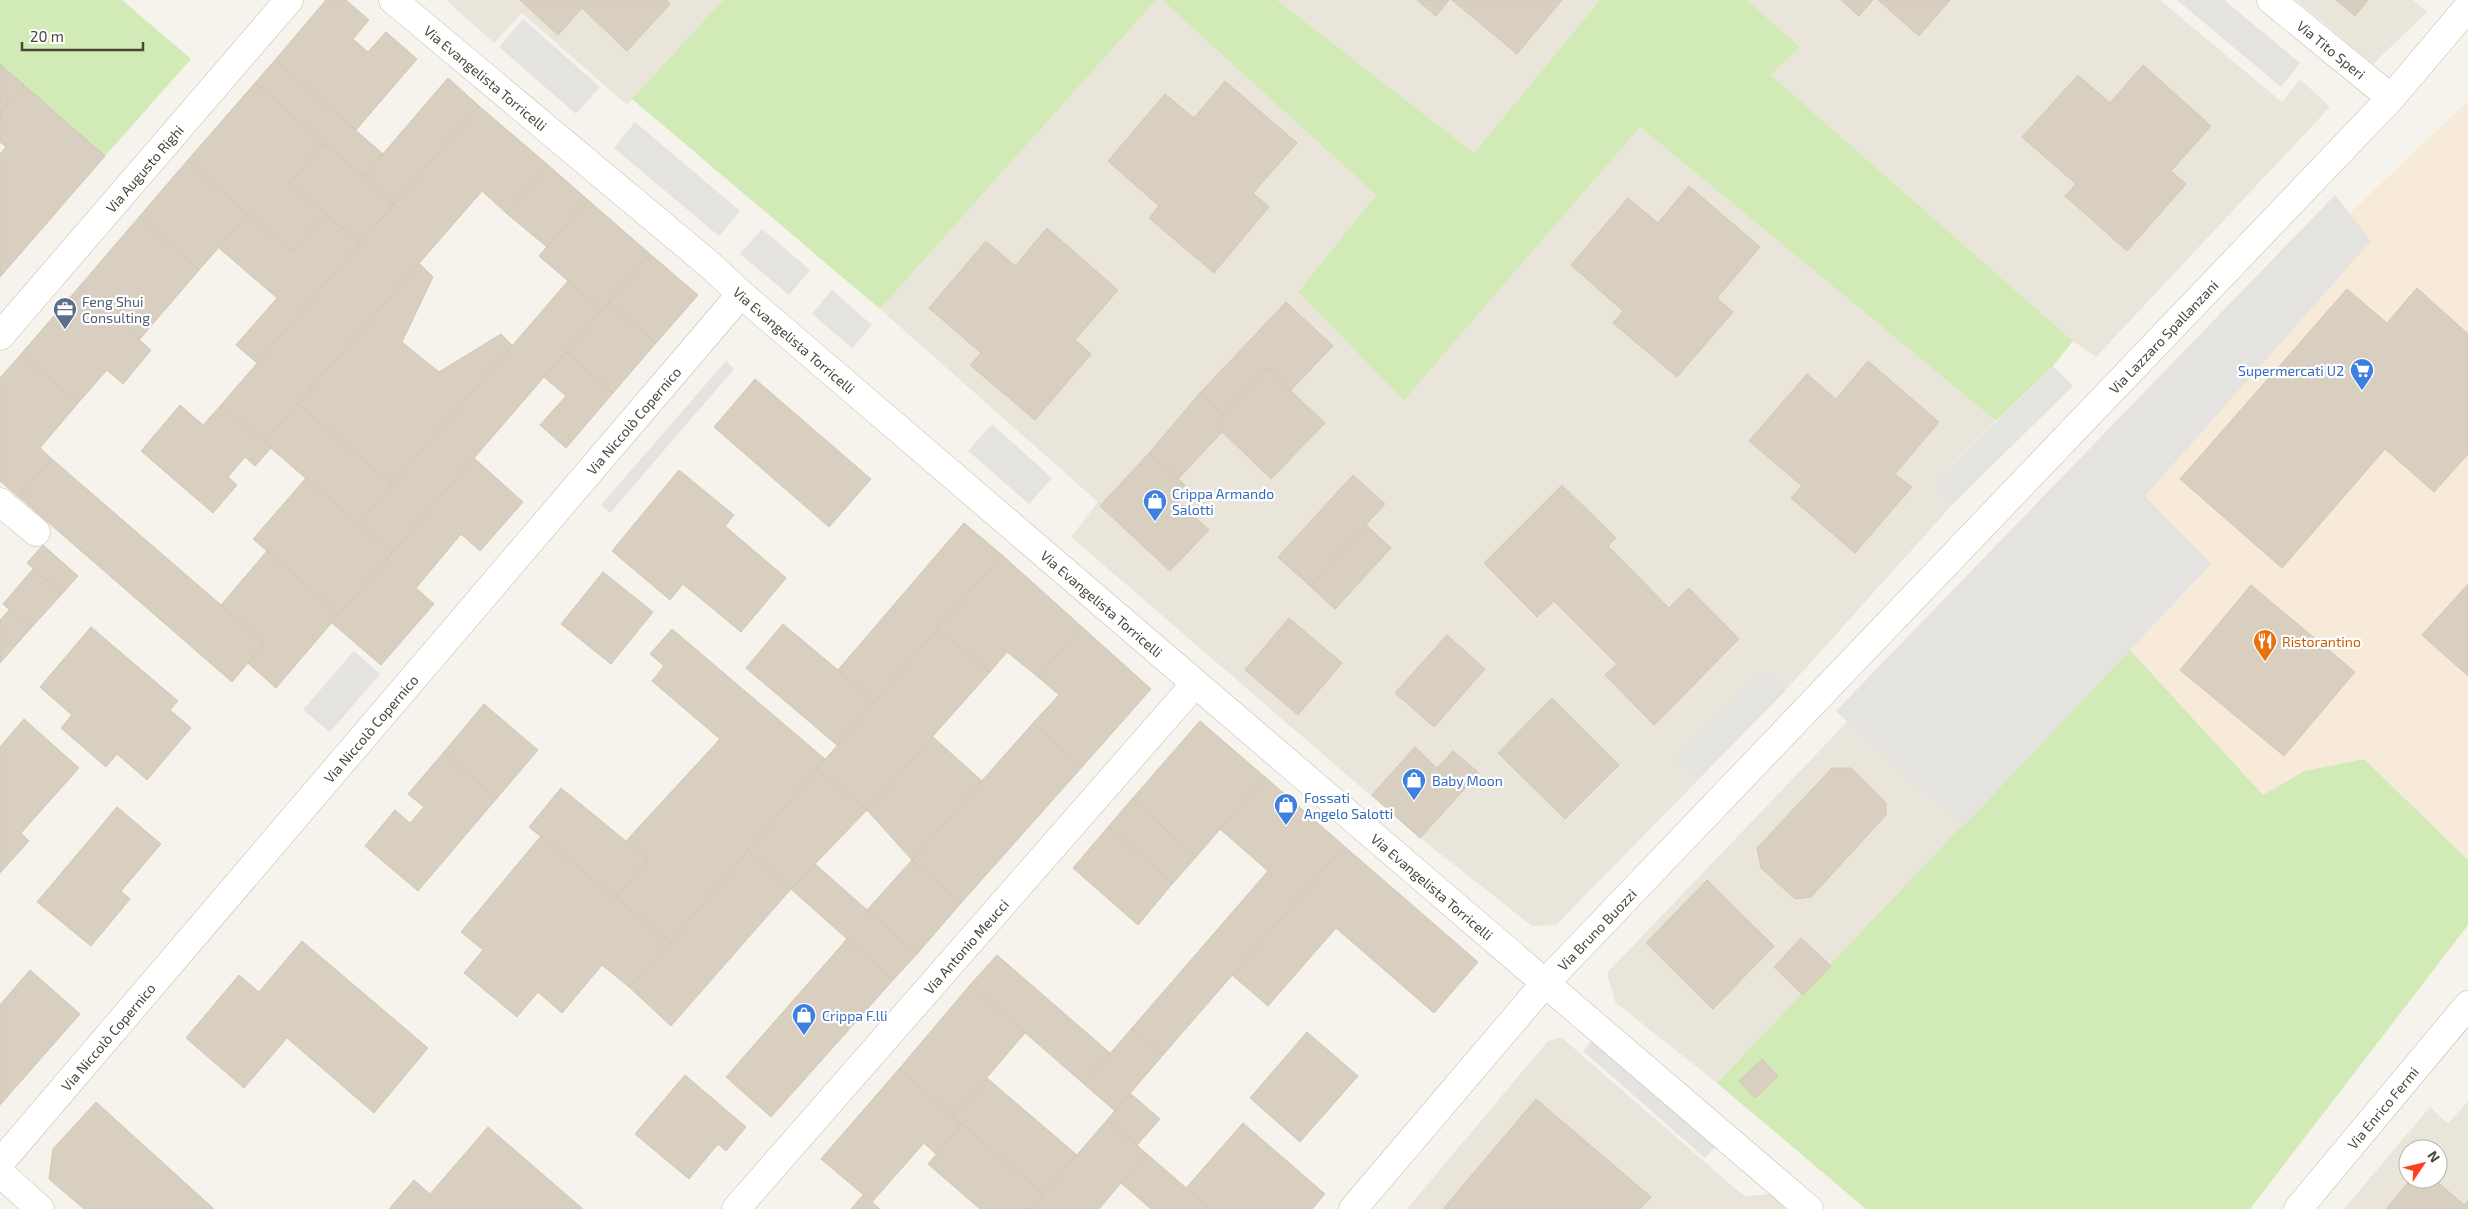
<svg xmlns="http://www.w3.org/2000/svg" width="2468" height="1209" font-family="'Exo 2',sans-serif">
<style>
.residential{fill:#eae5da;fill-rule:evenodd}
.commercial{fill:#f7ead8}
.green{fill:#d2eab5}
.parking{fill:#e5e3e0}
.building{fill:#d8cfc1;stroke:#d3c7b4}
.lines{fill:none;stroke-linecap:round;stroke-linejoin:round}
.minor-casing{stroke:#c2bbae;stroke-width:29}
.minor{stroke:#fff;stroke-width:28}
.labels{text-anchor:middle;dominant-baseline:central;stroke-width:4.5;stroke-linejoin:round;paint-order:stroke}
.street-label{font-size:14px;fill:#4b4439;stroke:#fff}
.service-label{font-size:14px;fill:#4e5e75;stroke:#fff;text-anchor:start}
.shop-label{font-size:14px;fill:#366cbe;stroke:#fff;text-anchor:start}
.food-label{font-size:14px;fill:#c56008;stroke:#fff;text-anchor:start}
</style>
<rect width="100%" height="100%" fill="#f6f3ec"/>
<g class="residential">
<polygon points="446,0 723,0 627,105 522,13 494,43"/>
<polygon points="1156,0 1162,0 1376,195 1298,292 1404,399 1640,127 1996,421 1933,484 1953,504 1786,690 1764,668 1676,758 1698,780 1556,925 1532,926 1420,838 1071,537 1098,502 880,309"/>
<polygon points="1277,0 1600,0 1474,153"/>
<polygon points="1747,0 2160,0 2282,102 2300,79 2330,107 2096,357 2073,341 1771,75 1800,47"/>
<polygon points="2296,0 2413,0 2427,12 2373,64"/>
<polygon points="1848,721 1963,827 1717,1083 1615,1002 1607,973"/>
<polygon points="1561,1037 1744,1196 1772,1194 1788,1209 1407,1209 1547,1042"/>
<path d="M2468 1101V1209H2344L2430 1107 2448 1124ZM2408 1149H2438V1179H2408Z"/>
</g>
<polygon class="commercial" points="2468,101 2468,860 2364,759 2304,771 2263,795 2130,650 1963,827 1836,711 2335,195 2350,213"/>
<g class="green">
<polygon points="0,0 122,0 191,59 105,156 0,64"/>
<polygon points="723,0 1156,0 880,309 632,99"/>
<polygon points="1162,0 1277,0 1474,153 1600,0 1747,0 1800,47 1771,75 2073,341 2053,366 1996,421 1640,127 1404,400 1298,292 1376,195"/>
<polygon points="2130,650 2263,795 2304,771 2364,759 2468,860 2468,925 2250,1209 1866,1209 1717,1083"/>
</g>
<g class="parking">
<polygon points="2177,0 2224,0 2300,63 2281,87"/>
<polygon points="523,19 600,87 576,114 499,47"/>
<polygon points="635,122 740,211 719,236 614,148"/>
<polygon points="2335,195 2371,241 2145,496 2211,564 1963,827 1836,711"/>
<polygon points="762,229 810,270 789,295 740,254"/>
<polygon points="832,290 872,325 852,348 812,314"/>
<polygon points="726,361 734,369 610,513 601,505"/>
<polygon points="2053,366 2073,386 1953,504 1933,484"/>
<polygon points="992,424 1052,478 1029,504 968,451"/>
<polygon points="354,651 380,674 330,732 303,710"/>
<polygon points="1764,668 1786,690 1698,780 1675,758"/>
<polygon points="1592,1040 1715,1147 1705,1158 1583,1051"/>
</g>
<g class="building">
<polygon points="326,0 346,0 369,20 353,39 368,52 386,32 417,59 356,130 275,60"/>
<polygon points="520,0 667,0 670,4 627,51 582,8 558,35"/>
<polygon points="1417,0 1449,0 1436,16"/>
<polygon points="1452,0 1562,0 1517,54"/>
<polygon points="1841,0 1873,0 1859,16"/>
<polygon points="1878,0 1950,0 1919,36"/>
<polygon points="2336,0 2368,0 2355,16"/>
<polygon points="275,60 383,154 363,177 255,83"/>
<polygon points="0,64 24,85 0,113"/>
<polygon points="2143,65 2211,126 2171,171 2186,184 2127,251 2065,196 2076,184 2022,137 2078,75 2110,103"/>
<polygon points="448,78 479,106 394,204 363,177"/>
<polygon points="1225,81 1297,143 1253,193 1269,207 1214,273 1149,218 1159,206 1108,161 1165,94 1194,118"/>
<polygon points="255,83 324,143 290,183 325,214 292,252 187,161"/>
<polygon points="24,85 105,156 0,277 0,154 6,147 0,142 0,113"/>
<polygon points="479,106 548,165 506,213 482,191 264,442 221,405"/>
<polygon points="324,143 394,204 360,243 290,183"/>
<polygon points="187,161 248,214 199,270 139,217"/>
<polygon points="548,165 588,200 547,247 506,213"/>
<polygon points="1689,186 1760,247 1717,298 1733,312 1677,377 1613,323 1623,311 1571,265 1628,198 1658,223"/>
<polygon points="588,200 650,254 602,310 539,256"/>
<polygon points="248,214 292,252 325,214 360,243 257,363 236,345 277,298 219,248"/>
<polygon points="139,217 199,270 139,340 79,287"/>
<polygon points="1047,228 1118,290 1075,340 1091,354 1035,420 970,365 981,353 929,308 986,241 1015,266"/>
<polygon points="650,254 698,295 656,343 609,302"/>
<polygon points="419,263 433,277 402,342 439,372 501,334 512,345 392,485 298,404"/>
<polygon points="568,281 602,310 392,553 358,524"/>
<polygon points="79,287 151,350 123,384 107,370 78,403 21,354"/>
<polygon points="2417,288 2468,334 2468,454 2434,492 2385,449 2282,568 2180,479 2347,289 2387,323"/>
<polygon points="609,302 656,343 613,393 566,352"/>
<polygon points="1286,302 1333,346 1290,391 1267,368 1223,415 1200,393"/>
<polygon points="566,352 613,393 566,448 540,425 566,396 544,377"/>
<polygon points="21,354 78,403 40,448 52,459 19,497 0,481 0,378"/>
<polygon points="1868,361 1939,422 1895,474 1912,487 1855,553 1791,498 1802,486 1749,441 1807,374 1836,399"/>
<polygon points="1267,368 1325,423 1271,479 1214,424"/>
<polygon points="755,379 871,479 829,527 714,427"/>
<polygon points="1200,393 1223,415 1214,424 1222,432 1178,479 1149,453"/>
<polygon points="298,404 392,485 358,524 264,442"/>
<polygon points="180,405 203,425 221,405 271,448 255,466 245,457 228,477 237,485 213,513 141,451"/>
<polygon points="1149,453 1185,485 1173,497 1209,530 1170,571 1100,506"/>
<polygon points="474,458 523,502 480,551 461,534 416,588 434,604 381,665 332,623"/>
<polygon points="52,459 265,643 232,682 19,497"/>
<polygon points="679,470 734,515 725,526 786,578 741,632 683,584 670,600 612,551"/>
<polygon points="1353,475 1385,504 1310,586 1278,557"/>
<polygon points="306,478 392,553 339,614 253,539"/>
<polygon points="1562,485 1616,538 1608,546 1669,608 1689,588 1739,639 1654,725 1605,675 1617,664 1554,601 1537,617 1484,563"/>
<polygon points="964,523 1002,555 875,701 838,670"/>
<polygon points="1366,525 1391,548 1335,609 1310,586"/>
<polygon points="43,545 78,576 62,594 27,563"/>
<polygon points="267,551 339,614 276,688 248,663 265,643 221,605"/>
<polygon points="1002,555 1082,627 1038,677 1007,652 990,672 937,629"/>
<polygon points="33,569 62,594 31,628 3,604"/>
<polygon points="603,572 653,612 611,664 561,624"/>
<polygon points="2468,584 2468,676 2422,635"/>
<polygon points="2251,585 2355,672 2284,756 2180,670"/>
<polygon points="10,609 31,628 0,663 0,620"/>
<polygon points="1289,618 1342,663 1298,715 1245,670"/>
<polygon points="783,624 875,701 838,746 746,668"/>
<polygon points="91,627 178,701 170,710 191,728 147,780 117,754 106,767 61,728 72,715 40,687"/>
<polygon points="1082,627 1151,689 1082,767 1033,723 1059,695 1038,677"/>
<polygon points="672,629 825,759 670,943 616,898 648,859 626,841 720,739 652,681 664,666 650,654"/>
<polygon points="937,629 990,672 867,810 817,769"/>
<polygon points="1447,635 1485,669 1434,727 1395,693"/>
<polygon points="1552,698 1619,765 1565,819 1498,753"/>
<polygon points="484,704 538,750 497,798 443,753"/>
<polygon points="24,719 79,768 21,833 29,841 0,873 0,747"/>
<polygon points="1200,721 1265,777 1196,857 1132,799"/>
<polygon points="1033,723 1082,767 961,903 912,860"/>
<polygon points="933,737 982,781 912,860 867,810"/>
<polygon points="1415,747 1437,768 1453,751 1479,773 1420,838 1372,795"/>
<polygon points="443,753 497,798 418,891 365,846 395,810 410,823 424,807 408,794"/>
<polygon points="1832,768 1851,768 1886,803 1886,815 1811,897 1795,899 1761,868 1757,848"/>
<polygon points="817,769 867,810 791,889 748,851"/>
<polygon points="1265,777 1344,846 1163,1055 1132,1028 1268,871 1220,829"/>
<polygon points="561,788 648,859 616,898 529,827"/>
<polygon points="1132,799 1196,857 1173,883 1108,827"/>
<polygon points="117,807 161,844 121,891 130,899 91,946 37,902"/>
<polygon points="1108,827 1173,883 1138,925 1073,868"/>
<polygon points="541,836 670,943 629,987 602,965 562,1013 538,992 517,1017 464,973 483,950 461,932"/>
<polygon points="1344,846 1478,962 1434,1013 1336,928 1268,1006 1232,975"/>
<polygon points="748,851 791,889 671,1026 629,987 670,943"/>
<polygon points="912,860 961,903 917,954 867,910"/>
<polygon points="815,864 917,954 893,980 791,889"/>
<polygon points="1707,880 1774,946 1713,1009 1646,943"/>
<polygon points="1801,938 1831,966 1803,995 1774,967"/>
<polygon points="847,939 893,980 771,1117 726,1077"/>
<polygon points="302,941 428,1048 374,1113 287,1038 244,1088 186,1038 239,975 259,992"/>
<polygon points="997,955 1110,1053 1084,1084 970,985"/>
<polygon points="30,970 80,1014 0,1105 0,1005"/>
<polygon points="970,985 1025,1033 953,1117 899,1069"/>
<polygon points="1132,1028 1163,1055 1115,1111 1084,1084"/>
<polygon points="1307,1032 1358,1076 1300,1142 1250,1098"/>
<polygon points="1762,1059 1778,1076 1755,1098 1739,1081"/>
<polygon points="899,1069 962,1124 936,1154 924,1143 872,1202 821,1159"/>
<polygon points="685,1075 746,1127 726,1151 718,1144 689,1179 635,1134"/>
<polygon points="987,1078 1077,1155 1043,1194 953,1117"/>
<polygon points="1130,1093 1160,1119 1137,1145 1107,1120"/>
<polygon points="1536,1099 1651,1197 1640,1209 1443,1209"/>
<polygon points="96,1102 214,1209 84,1209 49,1179 53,1149"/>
<polygon points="1107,1120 1147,1154 1121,1183 1099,1209 1030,1209"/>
<polygon points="1243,1123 1325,1194 1312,1209 1205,1209 1207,1206 1186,1188"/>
<polygon points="962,1124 1043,1194 1030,1209 980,1209 928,1164"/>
<polygon points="488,1127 583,1209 389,1209 414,1180 430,1194"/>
<polygon points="1147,1154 1207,1206 1205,1209 1151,1209 1121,1183"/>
<polygon points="2411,1179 2434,1179 2464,1205 2468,1201 2468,1209 2386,1209"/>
<polygon points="864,1194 872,1202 880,1209 851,1209"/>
</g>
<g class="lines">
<g class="minor-casing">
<g id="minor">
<path id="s1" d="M393 0 710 265 741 294 1809 1209"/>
<path id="s2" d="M2271 0 2391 98"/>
<path id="s3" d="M0 336 289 0"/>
<polyline points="0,502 36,532"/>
<path id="s4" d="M0 1163 741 294"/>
<polyline points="0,1173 40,1209"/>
<path id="s5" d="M736 1209 1195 684"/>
<path id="s6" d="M1353 1209 1546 982 2391 98 2468 7"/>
<path id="s7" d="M2298 1209 2468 1005"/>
</g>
</g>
<use href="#minor" class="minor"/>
</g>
<defs>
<g id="office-pin" transform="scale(1.25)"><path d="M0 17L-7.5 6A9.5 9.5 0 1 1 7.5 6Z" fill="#5c6f8a" stroke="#fff"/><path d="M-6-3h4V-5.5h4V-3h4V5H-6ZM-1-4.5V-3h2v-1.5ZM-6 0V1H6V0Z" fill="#fff"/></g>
<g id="supermarket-pin" transform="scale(1.25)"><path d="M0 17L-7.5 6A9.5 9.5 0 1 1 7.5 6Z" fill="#3f7fe0" stroke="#fff"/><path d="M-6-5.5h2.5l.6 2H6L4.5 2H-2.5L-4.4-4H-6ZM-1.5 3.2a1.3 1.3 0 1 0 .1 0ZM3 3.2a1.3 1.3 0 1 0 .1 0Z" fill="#fff"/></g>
<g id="shop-pin" transform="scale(1.25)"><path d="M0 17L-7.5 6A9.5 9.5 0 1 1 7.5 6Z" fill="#3f7fe0" stroke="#fff"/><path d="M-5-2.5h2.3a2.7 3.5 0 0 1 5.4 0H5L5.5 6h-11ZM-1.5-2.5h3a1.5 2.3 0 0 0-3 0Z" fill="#fff"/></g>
<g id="restaurant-pin" transform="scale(1.25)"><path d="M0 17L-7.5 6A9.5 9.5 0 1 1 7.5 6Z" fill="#e8710a" stroke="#fff"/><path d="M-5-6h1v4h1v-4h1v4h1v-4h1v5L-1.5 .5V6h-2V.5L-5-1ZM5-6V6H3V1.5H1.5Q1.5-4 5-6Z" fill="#fff"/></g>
</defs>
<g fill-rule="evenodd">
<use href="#office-pin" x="65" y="309"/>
<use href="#supermarket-pin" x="2362" y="370"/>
<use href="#shop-pin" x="1155" y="501"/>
<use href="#restaurant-pin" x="2265" y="641"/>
<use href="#shop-pin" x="1414" y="780"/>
<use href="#shop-pin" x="1286" y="805"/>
<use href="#shop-pin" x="804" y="1015"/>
</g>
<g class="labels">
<g class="street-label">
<text stroke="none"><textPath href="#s2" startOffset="78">Via Tito Speri</textPath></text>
<text stroke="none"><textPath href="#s1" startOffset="121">Via Evangelista Torricelli</textPath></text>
<text stroke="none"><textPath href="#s3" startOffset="221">Via Augusto Righi</textPath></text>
<text stroke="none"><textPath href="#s6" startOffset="1191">Via Lazzaro Spallanzani</textPath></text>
<text stroke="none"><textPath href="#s1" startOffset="526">Via Evangelista Torricelli</textPath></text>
<text stroke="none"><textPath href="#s4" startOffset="976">Via Niccolò Copernico</textPath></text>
<text stroke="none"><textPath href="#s1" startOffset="931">Via Evangelista Torricelli</textPath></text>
<text stroke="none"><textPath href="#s4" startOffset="571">Via Niccolò Copernico</textPath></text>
<text stroke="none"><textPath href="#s1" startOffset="1366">Via Evangelista Torricelli</textPath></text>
<text stroke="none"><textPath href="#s6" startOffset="371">Via Bruno Buozzi</textPath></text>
<text stroke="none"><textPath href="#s5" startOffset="349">Via Antonio Meucci</textPath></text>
<text stroke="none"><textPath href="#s4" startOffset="166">Via Niccolò Copernico</textPath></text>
<text stroke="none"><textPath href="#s7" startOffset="132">Via Enrico Fermi</textPath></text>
</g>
<g class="service-label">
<text x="82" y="301">Feng Shui<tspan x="82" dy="16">Consulting</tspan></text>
</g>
<g class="shop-label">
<text x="2344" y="370" text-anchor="end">Supermercati U2</text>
<text x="1172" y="493">Crippa Armando<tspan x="1172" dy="16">Salotti</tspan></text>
<text x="1432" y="780">Baby Moon</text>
<text x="1304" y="797">Fossati<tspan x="1304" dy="16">Angelo Salotti</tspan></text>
<text x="822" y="1015">Crippa F.lli</text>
</g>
<g class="food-label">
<text x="2282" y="641">Ristorantino</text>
</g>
</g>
<g transform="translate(2423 1164) rotate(55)"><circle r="24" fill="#ffffff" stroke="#b7b4b0"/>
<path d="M0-4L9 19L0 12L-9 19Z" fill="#fc3f1d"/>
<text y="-8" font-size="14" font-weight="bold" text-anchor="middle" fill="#4b4439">N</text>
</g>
<path d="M22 42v8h121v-8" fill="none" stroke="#4b4439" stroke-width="2.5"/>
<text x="30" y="42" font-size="15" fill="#4b4439" stroke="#ffffff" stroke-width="4" paint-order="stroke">20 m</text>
</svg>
